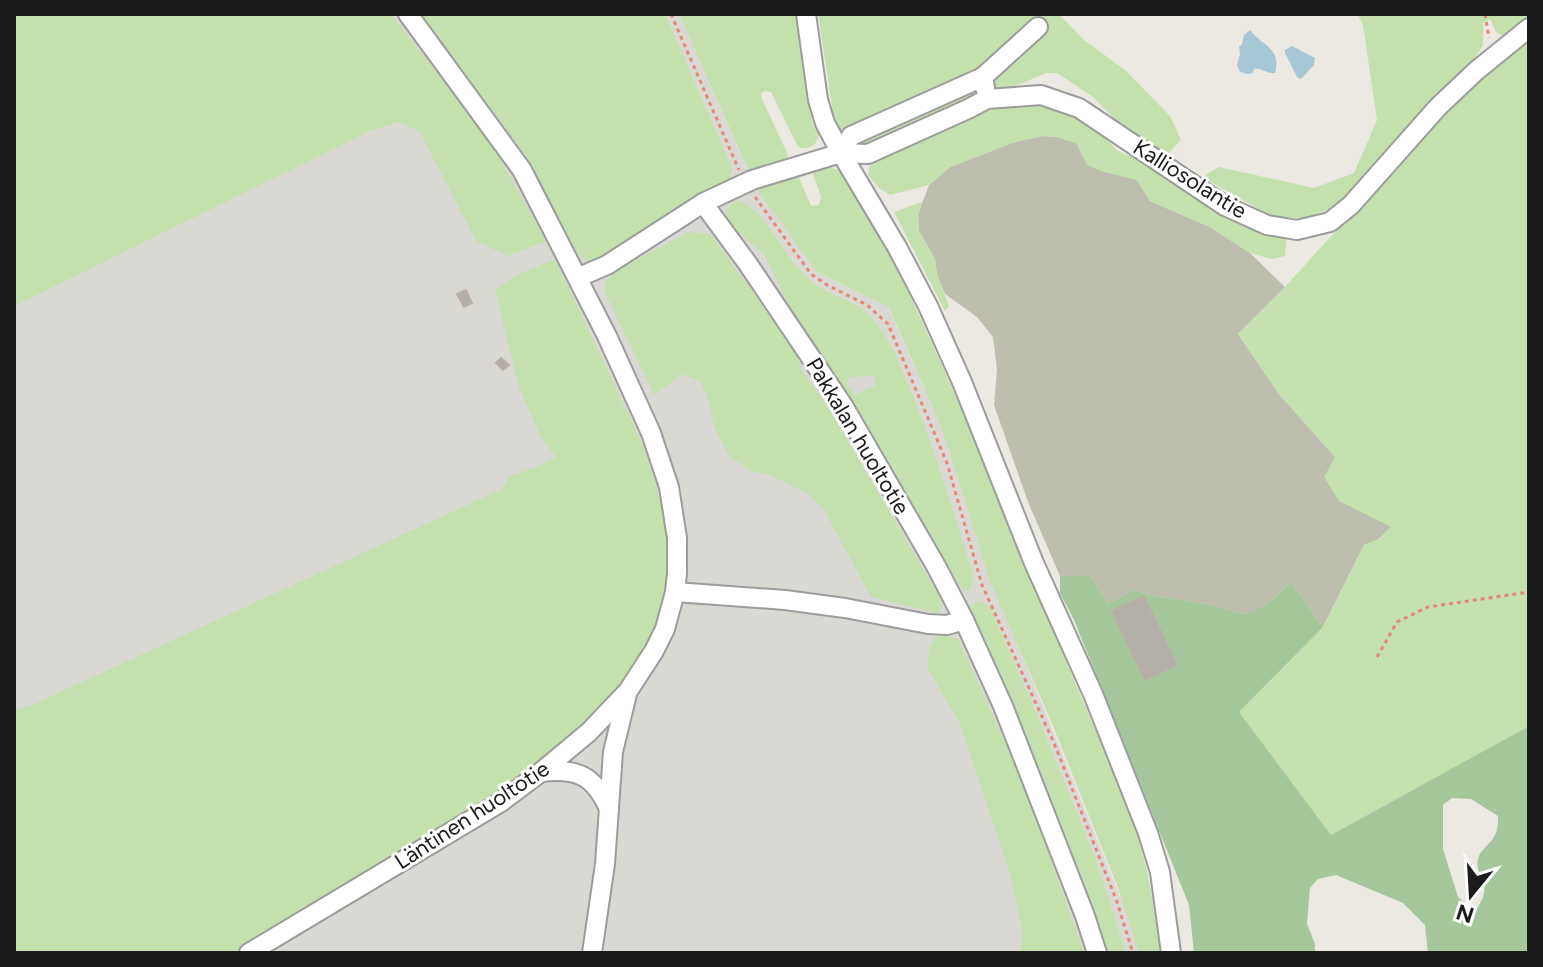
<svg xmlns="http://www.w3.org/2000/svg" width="1543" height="967" font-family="Figtree,sans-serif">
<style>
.airport{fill:#dad8d3}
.construction{fill:#bebeaf}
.grass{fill:#c3e0ad;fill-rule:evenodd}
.forest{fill:#a6c69b;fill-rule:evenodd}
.water{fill:#a7c7d4}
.building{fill:#b4aea8;stroke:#bbb0a6;stroke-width:2}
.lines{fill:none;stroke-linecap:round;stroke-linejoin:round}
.minor-casing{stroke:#9c9c9c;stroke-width:22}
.path{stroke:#e78877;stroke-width:3;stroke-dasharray:4 4;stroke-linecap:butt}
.minor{stroke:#fff;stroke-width:18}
.labels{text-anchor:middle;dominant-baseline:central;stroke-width:6;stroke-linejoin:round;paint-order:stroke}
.street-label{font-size:22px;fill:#1b1b1b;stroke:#fff}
</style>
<rect width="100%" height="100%" fill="#ebe9e2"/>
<polygon class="airport" points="14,14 679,14 752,180 816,271 888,306 942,429 983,559 1143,953 14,953"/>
<polygon class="construction" points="1042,136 1057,137 1076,143 1137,180 1150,201 1210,227 1250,253 1285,287 1238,334 1279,394 1335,457 1392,527 1377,540 1364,545 1323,627 1291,582 1265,606 1243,614 1212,605 1151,595 1132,590 1108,604 1090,576 1060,576 1028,502 994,405 997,370 993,337 977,317 945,294 937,275 935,259 919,231 918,214 929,185 950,167 1012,143"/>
<g class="grass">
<polygon points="14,14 391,14 492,145 546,241 508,256 476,241 420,132 398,122 372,130 14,306"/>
<polygon points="420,14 665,14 732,168 731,176 727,184 606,258 589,261 576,254 527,157"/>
<polygon points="679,14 797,14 810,111 813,125 819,134 815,144 808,148 800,148 796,143 771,92 765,91 761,93 762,99 788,155 786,160 749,172"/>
<polygon points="818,14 1059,14 1084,40 1125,70 1170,116 1181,140 1166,156 1118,122 1093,97 1057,73 1046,73 994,95 991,82 997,70 1036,37 1044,35 1045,26 989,65 857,129 841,132 833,113"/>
<polygon points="1357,14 1529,14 1529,19 1505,37 1496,32 1490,19 1483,23 1483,45 1473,61 1417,116 1364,181 1340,206 1303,218 1273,217 1202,177 1219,167 1314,188 1354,173 1377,120 1363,25"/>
<polygon points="1529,32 1529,726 1331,835 1239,712 1323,627 1364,545 1377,540 1391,527 1339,501 1324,477 1335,457 1279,394 1238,334 1285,287 1449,106"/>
<polygon points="976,86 981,94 872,146 861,145 854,141"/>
<polygon points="1029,103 1056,108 1072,114 1096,129 1118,151 1155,167 1207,202 1286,238 1285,256 1272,259 1250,253 1210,227 1150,201 1137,180 1104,172 1087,165 1076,143 1057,137 1042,136 1012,143 950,167 929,185 890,195 879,188 868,175 869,168 874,161 982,110 999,104"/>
<polygon points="828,167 839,170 848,179 873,223 904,282 968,423 1024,563 1121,790 1139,840 1148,875 1162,953 1139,953 1118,888 1053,726 990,581 942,429 889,307 816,271 756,188 797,173 811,206 819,205 821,197 812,171 815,168"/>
<path d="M737 201C762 206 781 249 797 267 805 276 815 285 826 291 840 298 857 303 868 314 889 336 899 362 910 389 935 449 953 512 973 574L972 584 968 591 963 590 956 580 872 435 794 316 765 256 727 221 726 212 732 203ZM871 376 875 378V386L855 395 846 384 849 377Z"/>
<polygon points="922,202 918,214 919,231 935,259 937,275 949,306 945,311 894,212"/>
<polygon points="688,232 709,234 715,240 797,354 802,371 825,402 939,596 942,606 939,613 871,597 823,508 809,494 767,474 752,472 729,456 714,426 708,398 700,381 682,374 654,395 604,290 607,279 620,269"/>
<polygon points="555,259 640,439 655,481 667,530 668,569 663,601 651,638 631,672 600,711 527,772 455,821 233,953 14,953 14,710 32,705 502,489 510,476 541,465 556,457 542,439 519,388 495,290 515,276"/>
<polygon points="980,601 989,606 1038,717 1095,858 1126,953 1106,953 1046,784 986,647 968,614 969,607"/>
<polygon points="944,635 958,639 1022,779 1084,953 1020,953 1023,934 1009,869 959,722 928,669 929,649 935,637"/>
</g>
<path class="forest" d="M1060 576H1090L1108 604 1132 590 1151 595 1212 605 1243 614 1265 606 1291 582 1323 627 1239 712 1331 835 1529 726V953H1428L1425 925 1403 903 1336 875 1318 879 1310 888 1307 924 1315 944V953H1194L1189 905 1074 620 1060 593ZM1452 798 1471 799 1498 816C1498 822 1498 830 1495 835 1492 843 1482 848 1479 856 1471 877 1498 880 1475 911L1458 897 1443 849V805Z"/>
<g class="water">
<path d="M1250 30C1262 46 1282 48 1275 73 1267 74 1261 67 1254 69L1253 73 1248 74 1240 72 1237 65 1240 54 1239 46 1242 45 1244 35Z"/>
<polygon points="1292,46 1315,58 1314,65 1301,79 1297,77 1285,53 1285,50"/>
</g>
<g class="building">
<polygon points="466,290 472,303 464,307 457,294"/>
<polygon points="501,358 509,365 503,370 496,363"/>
<polygon points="1144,596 1177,665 1145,680 1112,611"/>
</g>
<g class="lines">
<g class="minor-casing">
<g id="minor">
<polyline points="806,14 818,100 825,123 841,153 897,247 928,306 962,382 1034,563 1093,694 1148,833 1160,872 1171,953"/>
<polyline points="985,88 983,77 1038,27"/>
<polyline points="841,153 851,136 983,77"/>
<polyline points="703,203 748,264 844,407 936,566 964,620 1003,706 1085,916 1097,953"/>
<polyline points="579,277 607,265 703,203 752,180 841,153 868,154 968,109 987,99 1041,95 1079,108 1225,206 1267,225 1297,230 1330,222 1351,205 1438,107 1476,71 1529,28"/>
<polyline points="675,592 785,600 845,608 928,624 947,625 964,620"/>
<path d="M541 772C577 768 594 775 609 809"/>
<polyline points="249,953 501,802 541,772 589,732 628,691 654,651 665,629 675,592 677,573 677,538 669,487 651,433 607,336 522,170 408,14"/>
<polyline points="592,953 605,864 613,752 627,694"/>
</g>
</g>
<g class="path">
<polyline points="671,14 739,170"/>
<polyline points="1485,14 1489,38"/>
<polyline points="755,197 811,274 827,285 867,305 888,324 947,463 982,585 1054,743 1117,902 1133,953"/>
<polyline points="1377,657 1397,622 1428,607 1529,592"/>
</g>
<use href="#minor" class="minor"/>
</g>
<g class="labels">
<g class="street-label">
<text transform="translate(1190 179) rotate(32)">Kalliosolantie</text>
<text transform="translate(858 436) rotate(59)">Pakkalan huoltotie</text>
<text transform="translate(472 815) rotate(-33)">Läntinen huoltotie</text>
</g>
</g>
<rect width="1543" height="967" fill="none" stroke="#1b1b1b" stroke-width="32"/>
<g transform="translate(1471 895) rotate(198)" stroke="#ffffff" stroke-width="6" paint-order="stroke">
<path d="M0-6L14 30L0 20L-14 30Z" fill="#1b1b1b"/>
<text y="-12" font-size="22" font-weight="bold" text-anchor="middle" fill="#1b1b1b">N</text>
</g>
</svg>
